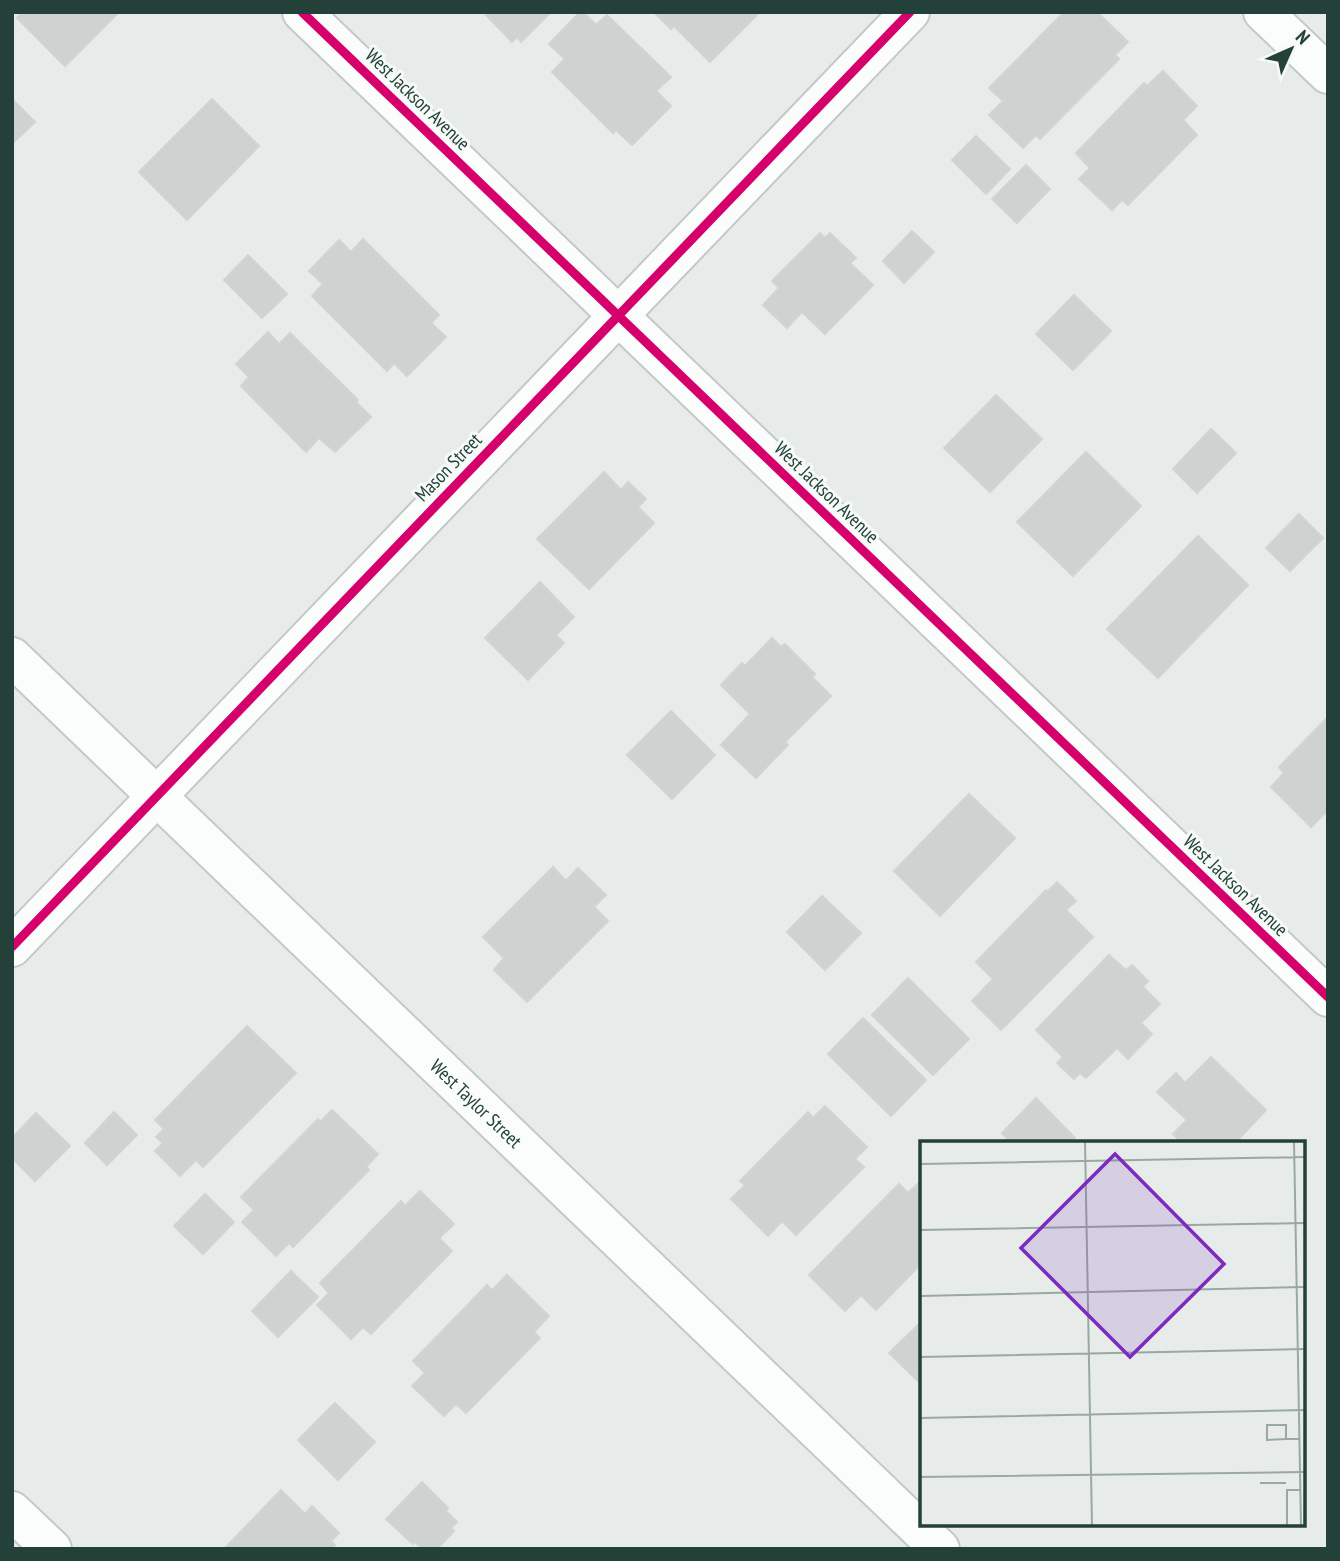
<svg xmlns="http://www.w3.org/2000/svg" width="1340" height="1561" font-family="'PT Sans Narrow',sans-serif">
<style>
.building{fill:#ced3d1;stroke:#d0d5d3;stroke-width:2}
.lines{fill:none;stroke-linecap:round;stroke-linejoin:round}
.street-casing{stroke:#c4c9c7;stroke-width:42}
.street{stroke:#fbfcfc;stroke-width:38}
.cycleway-casing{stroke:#f6faf8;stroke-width:13}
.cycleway{stroke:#d6006c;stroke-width:9}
.labels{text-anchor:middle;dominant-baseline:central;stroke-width:6;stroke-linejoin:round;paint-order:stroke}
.street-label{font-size:19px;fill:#234138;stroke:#f6faf8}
.inset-road{fill:none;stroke:#99a8a3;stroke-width:2}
.view{fill:#7b2cbf;fill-opacity:0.15;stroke:#7b2cbf;stroke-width:3.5}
.inset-edge{fill:none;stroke:#234138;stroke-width:3.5}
</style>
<rect width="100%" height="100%" fill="#e7ecea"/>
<g class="building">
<polygon points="22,12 119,12 65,66 17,18"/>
<polygon points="483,12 551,12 521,42 517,37 512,42"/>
<polygon points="580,12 583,12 596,25 607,15 671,77 656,91 671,106 632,145 616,130 613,133 552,72 565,59 549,44"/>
<polygon points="654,12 760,12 710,62 674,26 671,29"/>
<polygon points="1064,12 1097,12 1128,42 1115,55 1119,59 1040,139 1036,135 1023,148 989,115 1003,101 989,88"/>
<polygon points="1163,71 1197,106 1183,120 1197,135 1128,205 1122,200 1112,210 1079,179 1090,168 1076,153 1144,83 1147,86"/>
<polygon points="12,99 35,122 12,144"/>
<polygon points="212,99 259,146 187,220 139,172"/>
<polygon points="976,136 1010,169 986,194 952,160"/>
<polygon points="1026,165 1050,189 1017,223 992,199"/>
<polygon points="912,231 934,252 904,283 883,261"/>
<polygon points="820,233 825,238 830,233 856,258 850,263 873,285 825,334 802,312 787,328 763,305 779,288 772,281"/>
<polygon points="363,239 439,315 431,323 446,337 407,376 394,363 387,371 312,296 323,284 309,271 339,240 351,252"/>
<polygon points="248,255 287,294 262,318 224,280"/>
<polygon points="1074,295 1111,331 1073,370 1036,334"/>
<polygon points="268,332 279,344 290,333 358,400 356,402 371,417 335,452 319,438 306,452 241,386 249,377 236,364"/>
<polygon points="996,395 1042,439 990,492 944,448"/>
<polygon points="1211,429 1236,453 1197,493 1173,469"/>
<polygon points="1086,452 1141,506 1073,576 1017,522"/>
<polygon points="604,472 621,490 628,482 646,499 638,507 654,523 589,589 537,539"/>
<polygon points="1299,514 1323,538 1290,571 1266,548"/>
<polygon points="1198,536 1248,585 1158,678 1107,629"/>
<polygon points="540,582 574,617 556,635 564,643 528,680 485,638"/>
<polygon points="772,638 781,647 785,644 815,674 812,677 831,696 785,742 788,745 756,778 721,745 750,714 721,685 742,663 745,666"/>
<polygon points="671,711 715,755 672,799 627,755"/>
<polygon points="1328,717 1328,815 1325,813 1311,827 1271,787 1284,773 1279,767"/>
<polygon points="969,794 1015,838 940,916 894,871"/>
<polygon points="553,867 566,881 578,868 606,895 594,907 608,921 527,1002 494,970 504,958 483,937"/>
<polygon points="1057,882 1076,901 1066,910 1093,937 1001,1030 972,1001 993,979 976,962 1046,890 1047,892"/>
<polygon points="822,896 861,933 825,970 787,932"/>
<polygon points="1109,955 1126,970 1132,965 1148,981 1143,987 1160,1004 1141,1023 1152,1034 1128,1059 1117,1048 1086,1078 1080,1073 1074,1079 1057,1063 1063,1057 1036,1030"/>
<polygon points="908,978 969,1039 933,1075 872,1015"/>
<polygon points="863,1018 926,1080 891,1116 828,1054"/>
<polygon points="247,1026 296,1073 203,1167 196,1160 180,1176 155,1151 163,1143 156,1137 164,1129 155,1120"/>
<polygon points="1211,1057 1266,1110 1235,1143 1182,1143 1173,1134 1187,1120 1157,1092 1176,1073 1185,1083"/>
<polygon points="1036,1098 1075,1138 1070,1143 1011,1143 1002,1133"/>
<polygon points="825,1106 867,1147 855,1159 864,1167 796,1235 782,1221 768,1236 731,1199 745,1185 740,1181 808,1112 813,1118"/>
<polygon points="332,1110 378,1154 366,1167 369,1170 293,1247 289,1243 276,1256 242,1222 254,1210 241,1197 318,1119 320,1122"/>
<polygon points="114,1112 137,1135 107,1165 85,1143"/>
<polygon points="36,1113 70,1146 35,1181 12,1158 12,1138"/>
<polygon points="922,1180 922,1270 918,1267 876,1310 861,1295 845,1311 809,1275 899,1184 908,1193"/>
<polygon points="420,1191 454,1224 439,1238 452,1251 371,1334 363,1327 351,1339 317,1305 329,1293 320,1283 401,1201 405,1206"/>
<polygon points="205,1194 234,1222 203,1254 174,1226"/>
<polygon points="291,1271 318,1297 278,1337 252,1311"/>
<polygon points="507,1275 549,1316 534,1332 540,1338 466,1413 456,1404 444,1416 412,1386 425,1373 413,1361 487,1285 492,1290"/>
<polygon points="922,1321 922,1385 889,1353"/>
<polygon points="335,1403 375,1442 338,1480 298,1440"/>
<polygon points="422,1482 448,1508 446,1511 457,1522 451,1528 454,1531 437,1549 422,1549 415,1542 413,1544 386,1519"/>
<polygon points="281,1490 305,1514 312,1506 339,1533 331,1541 335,1545 331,1549 224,1549"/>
</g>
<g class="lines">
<g class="street-casing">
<g id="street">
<polyline points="302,12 1328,997"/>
<polyline points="1263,12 1328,74"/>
<path id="s1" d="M12 657 940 1549"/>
<polyline points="12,947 910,12"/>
<polyline points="12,1511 52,1549"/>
</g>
</g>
<use href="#street" class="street"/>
<g class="cycleway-casing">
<g id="cycleway">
<polyline points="302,12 1328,997"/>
<polyline points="12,947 910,12"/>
</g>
</g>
<use href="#cycleway" class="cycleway"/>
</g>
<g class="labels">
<g class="street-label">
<text transform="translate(418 99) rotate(44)">West Jackson Avenue</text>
<text transform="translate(448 467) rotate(-46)">Mason Street</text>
<text transform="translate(827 492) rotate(44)">West Jackson Avenue</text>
<text transform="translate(1236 885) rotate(44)">West Jackson Avenue</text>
<text stroke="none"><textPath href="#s1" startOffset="644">West Taylor Street</textPath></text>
</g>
</g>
<g transform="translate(920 1141)">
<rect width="385" height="385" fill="#e7ecea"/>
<path class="inset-road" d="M165 0 172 385M374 0 381 385M0 23 385 16M0 89 385 82M0 155 385 146M0 216 385 208M0 277 385 269M366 298V284H347V299L366 298H379M0 336 385 331M340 342H366M367 385V349H380"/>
<path class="view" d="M195 13 304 123 210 216 101 107Z"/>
<rect width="385" height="385" class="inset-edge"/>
</g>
<rect width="1340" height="1561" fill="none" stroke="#234138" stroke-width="28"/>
<g transform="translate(1291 49) rotate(45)" stroke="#f6faf8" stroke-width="5" paint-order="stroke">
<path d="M0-5L12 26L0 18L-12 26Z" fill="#234138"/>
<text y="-10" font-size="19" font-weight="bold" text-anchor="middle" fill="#234138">N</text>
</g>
</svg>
